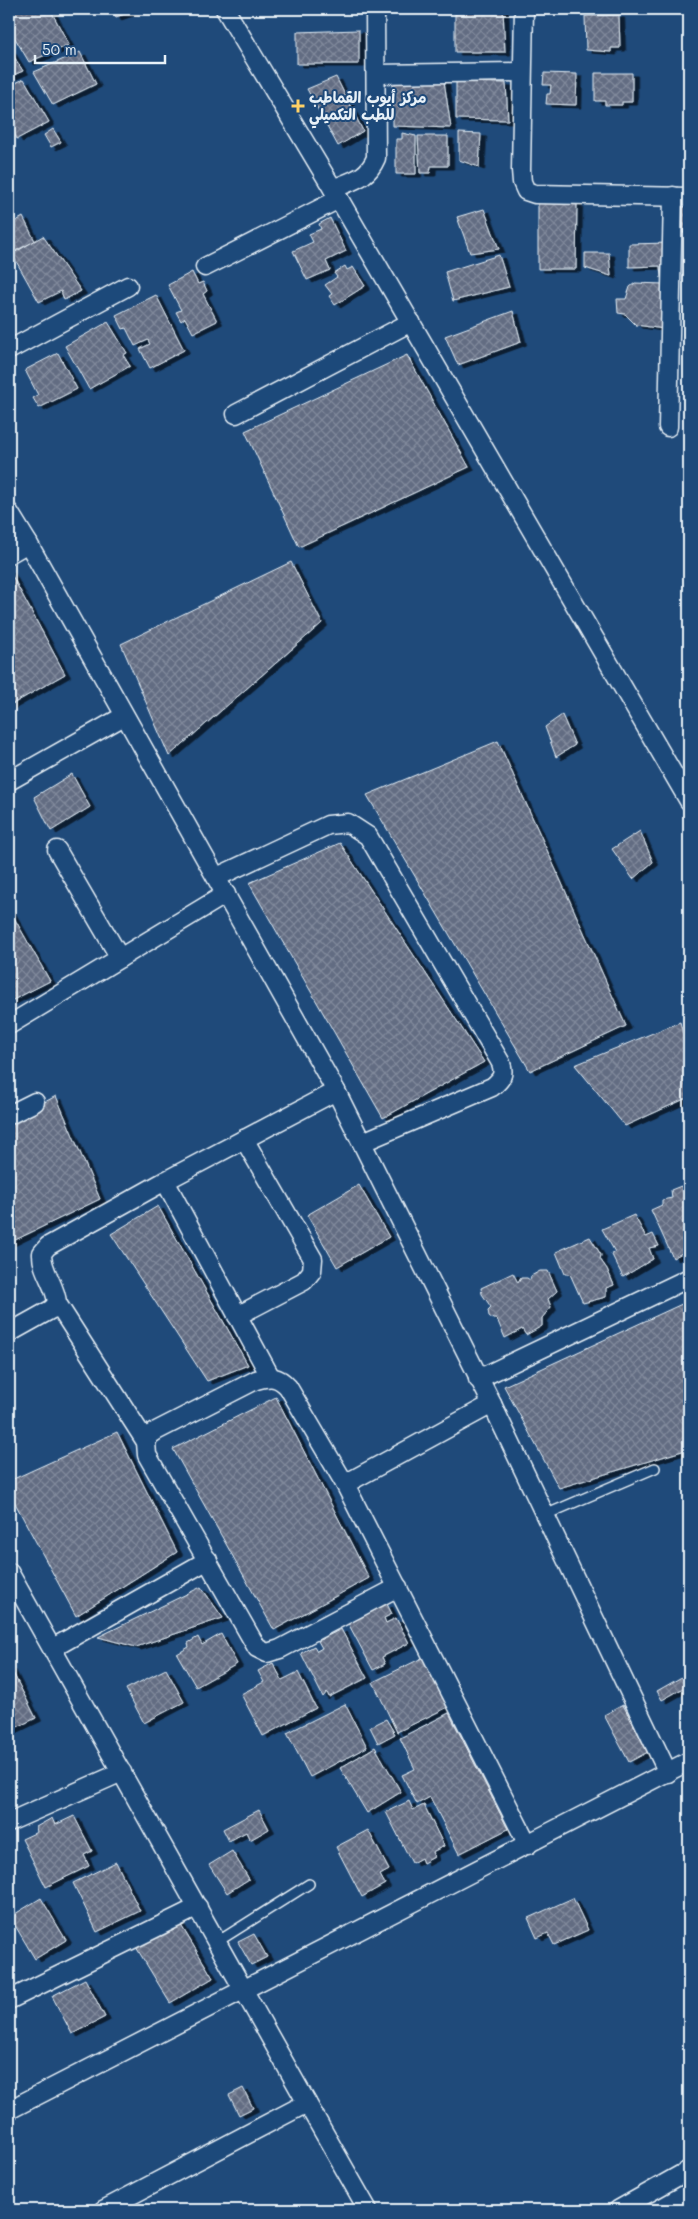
<svg xmlns="http://www.w3.org/2000/svg" width="698" height="2219" font-family="Mali,'Playpen Sans Arabic',sans-serif">
<style>
.building{fill:url(#building-cross-hatch);stroke:#e8f1f8;filter:url(#shadow)}
.lines{fill:none;stroke-linecap:round;stroke-linejoin:round}
.service-casing{stroke:#e8f1f8;stroke-width:12}
.minor-casing{stroke:#e8f1f8;stroke-width:21}
.service{stroke:#1f4a7a;stroke-width:9}
.minor{stroke:#1f4a7a;stroke-width:18}
.poi-dot{fill:#ffd166;stroke:#1f4a7a;stroke-width:2}
.labels{text-anchor:middle;dominant-baseline:central;stroke-width:4;stroke-linejoin:round;paint-order:stroke}
.poi-label{font-size:15px;font-weight:bold;fill:#e8f1f8;stroke:#1f4a7a;text-anchor:start}
</style>
<defs>
<pattern id="building-cross-hatch" width="8" height="8" patternUnits="userSpaceOnUse" patternTransform="scale(1.25)"><rect width="8" height="8" fill="#626c82"/><path d="M0 0l8 8M0 8l8-8" fill="none" stroke="#80899b"/></pattern>
<filter id="shadow"><feDropShadow dx="5.5" dy="3" stdDeviation="0" flood-color="#0009"/></filter>
</defs>
<rect width="100%" height="100%" fill="#1f4a7a"/>
<filter id="ink" filterUnits="userSpaceOnUse"><feTurbulence type="fractalNoise" baseFrequency=".02" numOctaves="2"/><feDisplacementMap in="SourceGraphic" scale="10" xChannelSelector="R" yChannelSelector="G"/><feConvolveMatrix kernelMatrix="1 2 1 2 8 2 1 2 1" color-interpolation-filters="sRGB"/></filter>
<g filter="url(#ink)">
<g class="building">
<polygon points="13,9 50,9 69,45 29,62 9,28 9,11"/>
<polygon points="111,9 139,9 116,17"/>
<polygon points="493,9 503,9 505,52 455,52 455,14"/>
<polygon points="619,15 620,48 611,48 611,52 586,50 585,16"/>
<polygon points="359,30 359,64 297,64 297,32"/>
<polygon points="9,49 23,71 9,77"/>
<polygon points="80,52 96,84 53,105 34,72"/>
<polygon points="544,73 577,74 576,105 546,104 547,94 550,94 551,85 543,85"/>
<polygon points="595,73 632,73 632,102 622,102 622,105 605,105 605,101 595,101"/>
<polygon points="336,77 363,131 338,146 307,89"/>
<polygon points="24,79 49,122 17,139 9,124 9,86"/>
<polygon points="444,81 451,128 393,126 393,83"/>
<polygon points="456,82 506,83 508,120 456,119"/>
<polygon points="53,129 61,142 51,147 44,135"/>
<polygon points="402,133 416,136 416,174 396,174 396,139 402,139"/>
<polygon points="459,133 481,134 479,167 459,160"/>
<polygon points="418,136 448,136 448,166 431,166 430,173 420,173"/>
<polygon points="538,202 577,202 576,269 538,269"/>
<polygon points="679,204 689,204 689,233 683,233 683,223 678,223"/>
<polygon points="484,209 499,249 470,253 457,217"/>
<polygon points="23,217 35,241 9,254 9,225"/>
<polygon points="330,218 346,251 326,261 330,270 307,280 293,251 313,242 309,234 321,229 319,224"/>
<polygon points="43,236 81,291 64,300 61,291 39,302 12,254"/>
<polygon points="668,243 668,278 661,278 660,266 629,267 629,244"/>
<polygon points="585,253 609,253 611,276 585,268"/>
<polygon points="499,255 509,287 453,301 445,272"/>
<polygon points="345,266 347,270 353,267 365,286 335,305 329,296 332,294 325,285 337,277 334,273"/>
<polygon points="192,272 198,284 203,282 207,291 203,294 217,321 193,333 185,318 181,321 176,312 181,310 168,285"/>
<polygon points="635,283 663,284 664,329 636,325 625,314 618,313 617,299 626,299 630,287"/>
<polygon points="156,295 184,350 150,368 140,349 150,344 148,340 135,346 126,328 123,329 116,315"/>
<polygon points="513,311 521,342 458,365 445,336"/>
<polygon points="108,322 127,353 123,355 130,366 89,389 65,346"/>
<polygon points="58,353 77,389 39,408 33,398 38,395 25,370"/>
<polygon points="407,355 469,467 299,547 245,431"/>
<polygon points="291,562 322,623 169,756 121,644"/>
<polygon points="9,570 65,674 9,706"/>
<polygon points="562,715 575,745 556,757 545,727"/>
<polygon points="498,741 626,1026 530,1071 367,795"/>
<polygon points="72,774 90,807 51,831 34,797"/>
<polygon points="640,831 653,862 633,879 612,849"/>
<polygon points="340,843 484,1062 383,1118 249,883"/>
<polygon points="9,909 50,981 9,1002"/>
<polygon points="680,1022 689,1056 689,1097 625,1126 575,1065"/>
<polygon points="56,1096 100,1199 9,1243 9,1121"/>
<polygon points="359,1185 389,1237 337,1267 307,1215"/>
<polygon points="681,1186 689,1204 689,1249 673,1258 651,1210 662,1205 662,1200 672,1198 671,1190"/>
<polygon points="158,1206 248,1365 207,1381 111,1234"/>
<polygon points="634,1215 646,1237 653,1234 659,1246 649,1248 653,1259 623,1277 611,1253 615,1252 602,1229"/>
<polygon points="590,1237 601,1255 600,1259 607,1269 614,1285 606,1288 606,1297 583,1303 570,1274 565,1274 556,1252"/>
<polygon points="540,1271 548,1271 557,1291 548,1299 551,1307 542,1318 542,1326 526,1335 522,1329 505,1338 497,1319 493,1319 489,1316 488,1310 491,1307 482,1294 481,1288 513,1273 518,1283 521,1278 527,1278 530,1280 531,1276"/>
<polygon points="684,1303 689,1322 689,1449 559,1488 504,1386"/>
<polygon points="276,1397 369,1578 274,1630 173,1449"/>
<polygon points="117,1432 177,1552 76,1616 9,1492 9,1481"/>
<polygon points="201,1587 223,1618 136,1647 98,1637"/>
<polygon points="387,1604 392,1614 384,1618 386,1623 396,1618 409,1643 382,1657 385,1664 373,1670 348,1623"/>
<polygon points="341,1629 367,1678 329,1697 327,1692 323,1697 301,1653 314,1646 317,1651 322,1648 318,1641"/>
<polygon points="221,1634 237,1664 196,1687 177,1654 189,1647 188,1643 198,1637 202,1645"/>
<polygon points="424,1657 448,1707 397,1732 373,1682"/>
<polygon points="273,1663 282,1680 298,1672 316,1708 263,1736 241,1694 264,1682 258,1671"/>
<polygon points="10,1667 36,1718 9,1731 9,1668"/>
<polygon points="166,1669 184,1702 144,1723 126,1689"/>
<polygon points="687,1674 689,1685 662,1700 657,1691"/>
<polygon points="345,1704 367,1747 310,1777 287,1733"/>
<polygon points="623,1705 648,1752 629,1762 604,1715"/>
<polygon points="449,1713 508,1829 459,1854 430,1797 417,1804 402,1775 415,1769 400,1738"/>
<polygon points="386,1719 395,1734 378,1743 370,1727"/>
<polygon points="375,1747 401,1792 367,1813 340,1768"/>
<polygon points="409,1801 413,1810 424,1805 444,1846 432,1852 434,1857 423,1863 421,1858 412,1863 386,1812"/>
<polygon points="259,1810 269,1829 250,1840 246,1832 229,1841 223,1829"/>
<polygon points="74,1816 92,1851 84,1855 89,1866 46,1887 22,1839 37,1832 36,1827 52,1818 55,1825"/>
<polygon points="368,1830 389,1870 380,1875 385,1884 362,1897 336,1847"/>
<polygon points="232,1851 249,1879 227,1893 209,1865"/>
<polygon points="116,1862 140,1911 97,1932 73,1883"/>
<polygon points="41,1898 66,1940 35,1959 10,1917"/>
<polygon points="573,1898 588,1930 554,1945 548,1933 537,1938 528,1918"/>
<polygon points="179,1922 213,1978 170,2003 136,1947"/>
<polygon points="254,1934 267,1957 251,1965 238,1942"/>
<polygon points="85,1979 105,2017 72,2034 52,1996"/>
<polygon points="243,2088 253,2108 239,2115 229,2095"/>
</g>
<g class="lines">
<g class="service-casing">
<g id="service">
<polyline points="545,1515 655,1468"/>
<polyline points="217,1942 309,1884"/>
</g>
</g>
<g class="minor-casing">
<g id="minor">
<polyline points="225,9 339,199 689,801"/>
<polyline points="524,9 521,170 522,182 526,191 535,194 689,197"/>
<polyline points="376,74 522,72"/>
<path d="M333 189C353 180 367 179 376 158L375 9"/>
<polyline points="205,267 339,199"/>
<polyline points="9,350 128,286"/>
<polyline points="236,414 411,322"/>
<polyline points="668,427 673,196"/>
<polyline points="9,512 28,543 9,554"/>
<polyline points="28,543 336,1091 492,1404"/>
<polyline points="9,781 124,716"/>
<polyline points="57,850 120,958"/>
<path d="M217 877 328 825 348 823 368 836 501 1063C505 1075 501 1080 492 1087L363 1142"/>
<polyline points="9,1025 226,894"/>
<polyline points="9,1115 35,1102"/>
<polyline points="165,1181 270,1376"/>
<polyline points="57,1303 146,1442 147,1455 257,1648 267,1653 280,1649 398,1587"/>
<polyline points="237,1316 304,1281 312,1271 313,1259 244,1139"/>
<path d="M9 1333 52 1309 57 1303C56 1285 41 1271 42 1253L48 1246 165 1181 336 1091"/>
<polyline points="478,1379 689,1278"/>
<path d="M146 1442 150 1435 156 1431 256 1380C271 1376 278 1376 288 1387L345 1484 528 1845"/>
<polyline points="345,1484 492,1404 668,1773"/>
<polyline points="9,1572 307,2103 103,2210"/>
<polyline points="53,1648 208,1560"/>
<polyline points="9,1822 122,1772"/>
<polyline points="9,2000 198,1907"/>
<polyline points="307,2103 368,2210"/>
<polyline points="9,2110 689,1761"/>
<polyline points="618,2210 689,2170"/>
</g>
</g>
<use href="#service" class="service"/>
<use href="#minor" class="minor"/>
</g>
</g>
<path class="poi-dot" d="M295.5 98.5h5v5h5v5h-5v5h-5v-5h-5v-5h5z"/>
<g class="labels">
<g class="poi-label">
<text x="309" y="97">مركز أيوب القماطب<tspan x="309" dy="17">للطب التكميلي</tspan></text>
</g>
</g>
<rect width="698" height="2219" fill="none" stroke="#1f4a7a" stroke-width="30"/>
<rect x="15" y="15" width="668" height="2189" fill="none" stroke="#e8f1f8" stroke-width="2" filter="url(#ink)"/>
<path d="M35 55v8h130v-8" fill="none" stroke="#e8f1f8" stroke-width="2.5"/>
<text x="42" y="55" font-size="15" fill="#e8f1f8" stroke="#1f4a7a" stroke-width="4" paint-order="stroke">50 m</text>
</svg>
